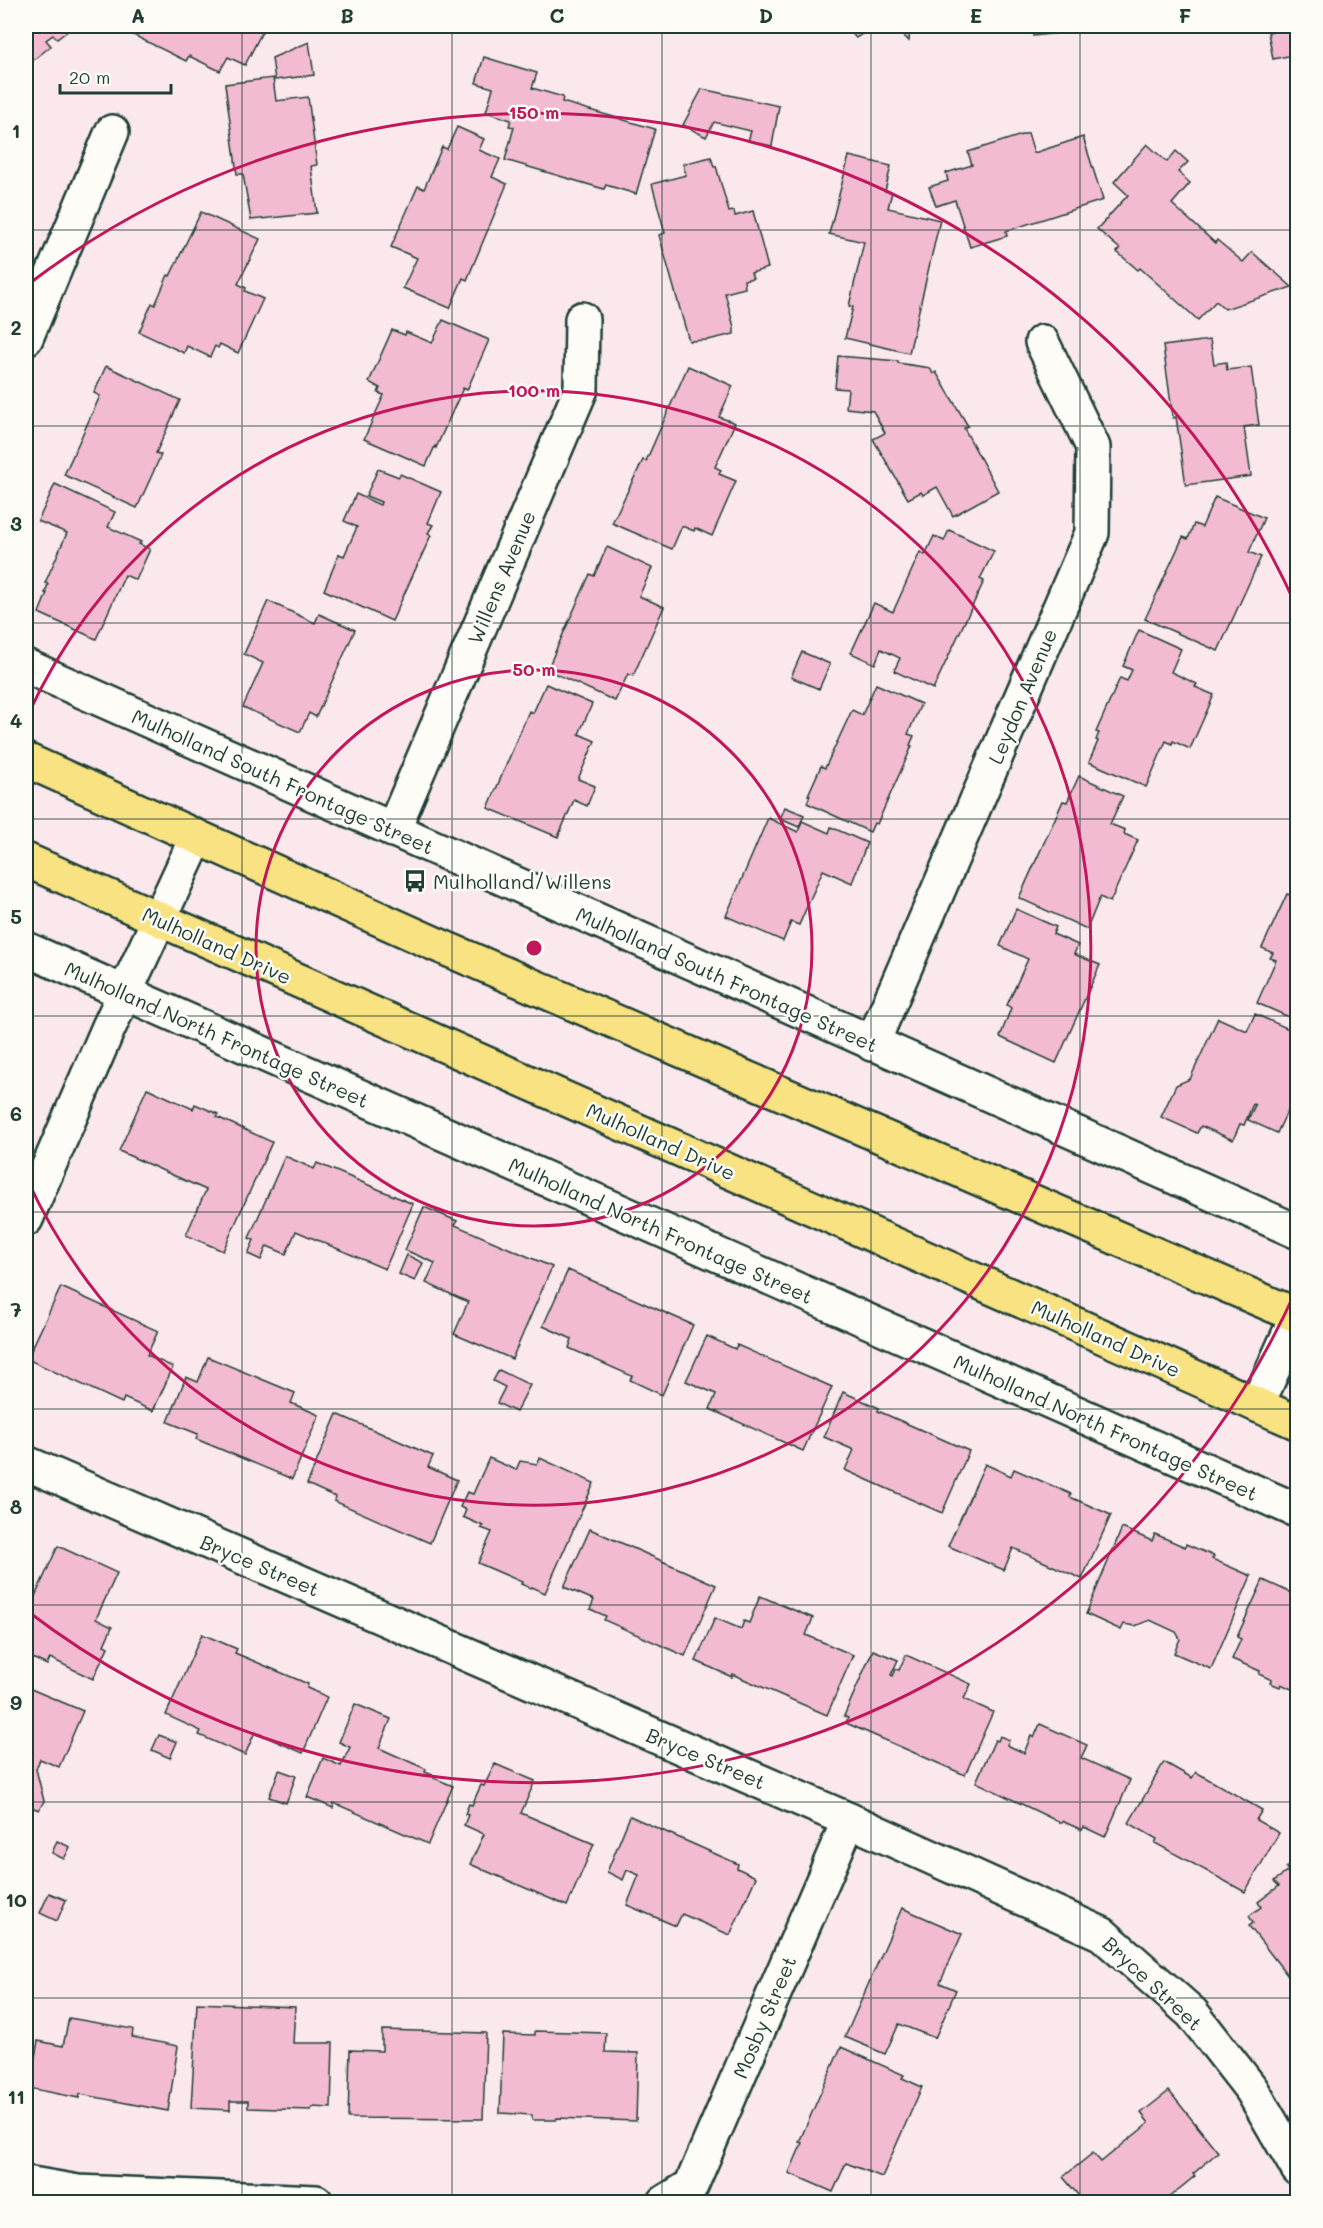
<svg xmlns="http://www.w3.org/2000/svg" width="1323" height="2228" font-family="Mali,sans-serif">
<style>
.building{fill:#f3bbd2;stroke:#1f3d34;stroke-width:1.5}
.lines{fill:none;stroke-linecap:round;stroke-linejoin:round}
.minor-casing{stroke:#1f3d34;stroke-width:38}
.major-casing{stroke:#1f3d34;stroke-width:38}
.minor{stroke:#fdfcf7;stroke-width:33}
.major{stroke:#f8e281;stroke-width:33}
.grid{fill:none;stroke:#1f3d34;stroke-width:1.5;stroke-opacity:0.55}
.ring{fill:none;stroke:#c2185b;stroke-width:3}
.labels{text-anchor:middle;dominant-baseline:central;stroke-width:5;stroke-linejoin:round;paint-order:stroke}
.street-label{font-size:20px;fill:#1f3d34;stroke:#fdfcf7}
.poi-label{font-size:20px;fill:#1f3d34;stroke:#fdfcf7;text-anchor:start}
.centre{fill:#c2185b;stroke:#fdfcf7;stroke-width:3}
.ring-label{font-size:18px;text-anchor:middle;font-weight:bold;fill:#c2185b;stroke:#fdfcf7;stroke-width:5;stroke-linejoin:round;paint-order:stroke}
.neatline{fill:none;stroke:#1f3d34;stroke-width:2}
.grid-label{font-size:20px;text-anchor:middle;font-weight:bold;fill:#1f3d34}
</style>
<rect width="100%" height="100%" fill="#fae8ec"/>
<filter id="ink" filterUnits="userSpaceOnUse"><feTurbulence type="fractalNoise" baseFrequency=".0167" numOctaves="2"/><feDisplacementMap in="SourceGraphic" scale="12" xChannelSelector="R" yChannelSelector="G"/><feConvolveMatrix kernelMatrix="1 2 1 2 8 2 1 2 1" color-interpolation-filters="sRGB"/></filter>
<g filter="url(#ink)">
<g class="building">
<polygon points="26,26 74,26 57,39 53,35 46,40 51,46 26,66"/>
<polygon points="120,26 265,26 245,65 228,57 220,71 189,56 186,61 123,30 124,28"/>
<polygon points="845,26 910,26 909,41 898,30 883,27 868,30 856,38"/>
<polygon points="1032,26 1077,26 1077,31 1033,36"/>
<polygon points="1295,27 1298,54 1273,59 1268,32"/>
<polygon points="309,42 314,75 275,80 272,58"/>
<polygon points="484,57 537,73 532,88 563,97 562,102 655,129 636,194 606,185 604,189 505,160 514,127 509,126 511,120 486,112 493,88 476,83"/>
<polygon points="273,78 276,101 308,97 317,165 311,166 317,213 251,220 243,174 237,174 225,84"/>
<polygon points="702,89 779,106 772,146 748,141 751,131 714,122 706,137 683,125"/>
<polygon points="457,127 484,139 479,150 500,159 492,177 507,184 467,280 463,278 450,308 403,288 417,258 391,247 418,186 424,189 442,147 447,149"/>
<polygon points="1028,133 1034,153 1083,137 1103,200 1006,231 1007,236 970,247 955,200 936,206 929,187 948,181 946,173 972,165 968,152"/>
<polygon points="1147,144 1167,162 1176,151 1188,162 1178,172 1190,183 1172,204 1215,243 1217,240 1243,262 1252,252 1292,287 1225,309 1216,301 1198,320 1140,268 1138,270 1117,252 1120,249 1097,229 1128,195 1114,182"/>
<polygon points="849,156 891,166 885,191 892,192 888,208 940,220 909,353 845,338 853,307 849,306 864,242 829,234"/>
<polygon points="711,157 714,167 716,166 729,212 734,211 735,216 753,211 768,268 751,273 753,278 744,280 745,288 725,293 734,327 734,334 708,340 689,341 659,235 665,233 652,184 686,175 683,164"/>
<polygon points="201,212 260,239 238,284 246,288 245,291 263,299 238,353 220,344 218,348 215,346 210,357 187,346 184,353 139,332 152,303 155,305 168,275 170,276"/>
<polygon points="443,320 489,340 467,390 463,388 436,448 435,446 426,466 364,439 384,395 378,393 380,388 369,382 392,330 405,335 406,332 432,343"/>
<polygon points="1210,340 1214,364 1226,362 1227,370 1251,367 1259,425 1244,427 1251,476 1186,485 1176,417 1173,418 1163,346"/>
<polygon points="838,356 898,361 898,363 930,368 933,374 936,372 968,426 964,428 998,491 953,516 937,487 923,495 921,492 908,499 873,439 885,433 873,411 846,408 848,389 835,388"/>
<polygon points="106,366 180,400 156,453 161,455 137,508 64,475 100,396 94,393"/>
<polygon points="688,366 733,386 719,417 735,423 715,467 721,470 719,474 736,481 712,536 695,528 694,531 682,526 672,549 612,523 643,460 646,461"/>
<polygon points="378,469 399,477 400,474 441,492 428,523 433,525 428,533 431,535 392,621 324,590 339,554 344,556 357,527 344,521 356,494 380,505 381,502 366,496"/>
<polygon points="55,484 115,512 108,527 141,542 139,544 150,549 136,580 125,575 96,639 39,613 47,593 45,593 48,584 45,583 67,533 38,521"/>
<polygon points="1215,497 1264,518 1249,552 1261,557 1218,651 1145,619 1183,537 1188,539 1194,524 1202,527"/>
<polygon points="949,530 994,551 980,579 984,581 933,689 894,671 900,658 881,649 875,664 851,653 874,603 893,612 920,552 925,555 934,536 944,541"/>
<polygon points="607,547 652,568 639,596 664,607 633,676 628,674 615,701 547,670 590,574 594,576"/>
<polygon points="268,601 315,623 319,614 355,630 316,717 309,713 300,732 243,707 263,663 244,654"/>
<polygon points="1139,630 1181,649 1171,672 1197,684 1195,687 1214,695 1190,749 1173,741 1172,744 1166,741 1146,787 1089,762 1098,741 1096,740 1099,733 1096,732 1120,678 1127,681 1132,670 1123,666"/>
<polygon points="802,652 830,664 819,689 791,677"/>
<polygon points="546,684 592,704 579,734 595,741 578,779 595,786 587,806 574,800 558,837 488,808 529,711 533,713"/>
<polygon points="876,684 921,704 908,734 914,736 910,745 912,746 877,824 874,823 870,832 807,803 810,795 808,795 821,766 825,768 852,710 862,715"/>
<polygon points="1079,776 1123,796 1110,824 1125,830 1124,834 1138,840 1110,902 1100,897 1087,929 1019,898 1063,801 1067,802"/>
<polygon points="785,807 804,815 799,827 780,819"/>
<polygon points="768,818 798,832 802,821 829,833 831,827 867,843 852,883 823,870 799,925 791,922 783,941 726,916"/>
<polygon points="1287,894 1298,898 1298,1021 1257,1003 1276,960 1270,958 1273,953 1262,948"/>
<polygon points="1016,909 1056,927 1053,934 1078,945 1074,954 1100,965 1056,1063 1000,1037 1011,1008 1007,1005 1028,959 1000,946"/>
<polygon points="1255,1014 1298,1033 1298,1088 1277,1133 1248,1120 1255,1105 1253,1104 1244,1125 1240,1124 1233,1140 1201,1126 1197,1133 1161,1117 1176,1085 1190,1079 1218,1018 1247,1031"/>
<polygon points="147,1088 193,1109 195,1104 218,1114 217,1117 272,1142 223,1251 186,1235 206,1190 119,1151"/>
<polygon points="285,1156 314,1169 317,1163 413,1204 385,1269 296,1231 286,1254 267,1246 261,1260 248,1254 254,1240 249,1238"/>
<polygon points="424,1207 457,1221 455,1225 552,1267 512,1359 454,1334 468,1302 426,1283 435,1263 405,1250"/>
<polygon points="407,1255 423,1263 415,1281 399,1274"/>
<polygon points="568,1270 693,1325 662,1395 630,1380 632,1376 569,1348 572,1339 543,1326"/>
<polygon points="61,1287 158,1331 147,1355 173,1367 153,1411 124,1398 122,1403 27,1359"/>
<polygon points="707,1336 735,1349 737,1345 832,1387 803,1451 710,1409 716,1394 686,1381"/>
<polygon points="208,1357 295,1393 291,1403 319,1415 292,1479 196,1439 198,1434 168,1422 186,1377 198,1382"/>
<polygon points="499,1370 530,1385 516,1412 497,1403 505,1387 493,1381"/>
<polygon points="843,1392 879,1408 878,1411 969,1451 942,1513 845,1470 854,1450 824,1437"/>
<polygon points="337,1414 433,1456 428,1467 457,1480 430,1543 334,1501 336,1497 307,1484"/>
<polygon points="489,1458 516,1470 520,1461 537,1464 540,1458 594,1483 545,1593 532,1587 531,1588 521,1584 522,1582 478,1563 492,1532 481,1528 483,1526 463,1517 466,1510 460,1507 467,1492 473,1494"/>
<polygon points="985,1464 1011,1476 1014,1469 1071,1494 1070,1497 1111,1515 1082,1579 1013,1548 1004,1570 948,1546"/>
<polygon points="1122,1528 1152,1541 1155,1534 1185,1547 1186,1544 1214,1556 1212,1559 1251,1576 1211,1669 1174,1653 1180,1639 1176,1632 1150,1620 1135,1626 1124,1624 1121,1630 1086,1614"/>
<polygon points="590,1529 716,1585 685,1656 604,1620 606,1616 590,1609 594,1600 564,1587"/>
<polygon points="58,1546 117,1573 96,1619 112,1627 104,1645 108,1647 93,1679 50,1658 47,1665 26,1655 26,1616"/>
<polygon points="1263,1580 1298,1596 1298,1692 1281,1684 1280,1687 1270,1683 1272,1680 1259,1674 1260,1671 1232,1659 1241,1639 1237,1637"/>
<polygon points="760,1596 813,1618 806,1635 853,1655 827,1715 732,1674 732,1677 696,1661 715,1618 741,1629 744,1621 749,1623"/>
<polygon points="202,1634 237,1649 235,1653 308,1684 307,1688 327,1697 303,1753 255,1732 245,1755 199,1735 201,1731 166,1715"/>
<polygon points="873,1650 898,1660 891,1675 893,1676 896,1669 899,1670 906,1655 971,1684 964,1699 993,1712 965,1775 846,1723 848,1718 844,1716"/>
<polygon points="26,1687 83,1711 59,1767 40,1759 36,1769 44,1801 39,1810 26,1805"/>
<polygon points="355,1704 391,1719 379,1748 426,1769 425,1772 435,1776 434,1778 453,1786 428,1844 334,1803 333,1808 307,1797 323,1758 341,1766 350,1747 339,1742"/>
<polygon points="1040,1724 1087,1745 1081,1758 1130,1780 1105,1837 1084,1827 1082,1830 1062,1821 1061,1823 976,1782 995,1740 998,1741 1000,1736 1009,1740 1007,1745 1024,1753 1031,1736 1034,1738"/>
<polygon points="159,1735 177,1742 170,1758 152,1750"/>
<polygon points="1164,1762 1192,1778 1196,1772 1262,1810 1256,1820 1279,1833 1245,1892 1155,1843 1157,1839 1129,1823"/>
<polygon points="495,1764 535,1781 521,1813 594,1844 567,1906 470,1864 484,1834 464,1825 468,1815 465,1814 469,1804 472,1805 481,1785 484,1786"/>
<polygon points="279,1770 296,1776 286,1803 269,1797"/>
<polygon points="630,1816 738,1864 737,1868 756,1877 730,1935 682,1914 676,1926 627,1905 639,1875 627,1870 623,1880 607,1872"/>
<polygon points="57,1841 70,1847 64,1859 52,1853"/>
<polygon points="1298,1859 1298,1989 1249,1926 1253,1923 1249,1916 1261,1907 1258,1902 1279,1886 1274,1881 1288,1871 1286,1868"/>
<polygon points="49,1893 66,1900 57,1921 40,1913"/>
<polygon points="902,1908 962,1934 940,1983 956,1990 935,2038 899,2024 885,2054 845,2037"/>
<polygon points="197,2003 295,2007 293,2043 333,2043 331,2108 312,2107 311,2110 248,2108 248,2101 230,2101 230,2110 191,2108"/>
<polygon points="69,2018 133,2029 132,2037 178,2046 168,2111 80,2094 79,2098 29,2088 38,2041 63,2046"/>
<polygon points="382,2030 486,2033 483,2119 348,2118 350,2050 382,2051"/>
<polygon points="535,2031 606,2033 605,2052 638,2053 636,2121 557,2118 556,2120 532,2120 532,2115 500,2113 503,2034 535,2035"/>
<polygon points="841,2047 904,2075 902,2078 922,2087 882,2177 846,2163 833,2192 789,2173 802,2143 799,2142"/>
<polygon points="1169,2091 1218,2152 1193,2174 1195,2176 1163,2202 1084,2202 1063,2177 1093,2153 1101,2162 1149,2123 1141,2113"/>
</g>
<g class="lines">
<g class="minor-casing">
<g id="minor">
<polyline points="26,338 112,132"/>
<polyline points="26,666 1298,1232"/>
<polyline points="393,830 581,389 582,319"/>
<polyline points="26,949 1298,1511"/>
<polyline points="872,1044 1092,533 1093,447 1042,342"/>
<polyline points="26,1219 108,1029 197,837"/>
<polyline points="1257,1405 1298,1314"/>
<polyline points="26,1463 849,1820 1102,1934 1192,2013 1252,2090 1298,2169"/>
<polyline points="26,2183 78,2192 316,2202"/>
<polyline points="665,2202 691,2186 849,1820"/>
</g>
</g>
<g class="major-casing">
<g id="major">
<polyline points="26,760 433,943 1298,1316"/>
<polyline points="26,860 1298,1423"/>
</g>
</g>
<use href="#minor" class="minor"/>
<use href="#major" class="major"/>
</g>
</g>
<path class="grid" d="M242 26V2202M452 26V2202M662 26V2202M871 26V2202M1080 26V2202M26 230H1298M26 426H1298M26 623H1298M26 819H1298M26 1016H1298M26 1212H1298M26 1409H1298M26 1605H1298M26 1802H1298M26 1998H1298"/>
<g class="ring">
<circle cx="534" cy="948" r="278"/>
<path d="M27 717A557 557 0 1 1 27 1179"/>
<path d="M1297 1288A835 835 0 0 1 26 1610M26 286A835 835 0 0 1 1297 608"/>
</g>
<defs>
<g id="bus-bare" transform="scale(1.8)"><path d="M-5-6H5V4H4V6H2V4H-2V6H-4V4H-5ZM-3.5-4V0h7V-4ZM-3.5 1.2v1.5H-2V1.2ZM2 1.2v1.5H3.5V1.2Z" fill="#1f3d34" stroke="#fdfcf7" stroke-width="2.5" paint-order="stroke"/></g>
</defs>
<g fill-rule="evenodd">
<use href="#bus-bare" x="415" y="881"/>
</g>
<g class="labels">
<g class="street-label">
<text transform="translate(501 577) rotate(-67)">Willens Avenue</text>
<text transform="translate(1022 696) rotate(-67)">Leydon Avenue</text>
<text transform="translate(283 781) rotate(24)">Mulholland South Frontage Street</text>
<text transform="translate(217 945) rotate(24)">Mulholland Drive</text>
<text transform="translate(727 979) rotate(24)">Mulholland South Frontage Street</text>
<text transform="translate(217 1034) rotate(24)">Mulholland North Frontage Street</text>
<text transform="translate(661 1141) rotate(24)">Mulholland Drive</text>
<text transform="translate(661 1230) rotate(24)">Mulholland North Frontage Street</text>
<text transform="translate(1106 1338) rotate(24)">Mulholland Drive</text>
<text transform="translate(1106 1427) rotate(24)">Mulholland North Frontage Street</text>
<text transform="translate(260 1565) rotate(23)">Bryce Street</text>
<text transform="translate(706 1758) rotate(23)">Bryce Street</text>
<text transform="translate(1153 1983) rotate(43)">Bryce Street</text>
<text transform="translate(764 2017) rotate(-67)">Mosby Street</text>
</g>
<g class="poi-label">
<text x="433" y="881">Mulholland/Willens</text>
</g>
</g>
<circle cx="534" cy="948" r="9" class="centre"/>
<g class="ring-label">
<text x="534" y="119">150 m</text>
<text x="534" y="397">100 m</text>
<text x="534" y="676">50 m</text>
</g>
<rect width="1323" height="2228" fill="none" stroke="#fdfcf7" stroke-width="66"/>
<path d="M60 84v9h111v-9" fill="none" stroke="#1f3d34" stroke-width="3"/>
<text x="69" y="84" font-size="18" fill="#1f3d34" stroke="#fdfcf7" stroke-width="4.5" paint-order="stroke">20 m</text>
<rect x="33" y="33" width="1257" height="2162" class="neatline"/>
<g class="grid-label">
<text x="138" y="23">A</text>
<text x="347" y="23">B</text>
<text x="557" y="23">C</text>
<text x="766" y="23">D</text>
<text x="976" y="23">E</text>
<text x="1185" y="23">F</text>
<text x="16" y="138">1</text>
<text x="16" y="335">2</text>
<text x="16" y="531">3</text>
<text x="16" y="728">4</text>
<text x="16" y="924">5</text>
<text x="16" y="1121">6</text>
<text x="16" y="1317">7</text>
<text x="16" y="1514">8</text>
<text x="16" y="1710">9</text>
<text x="16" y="1907">10</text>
<text x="16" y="2104">11</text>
</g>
</svg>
